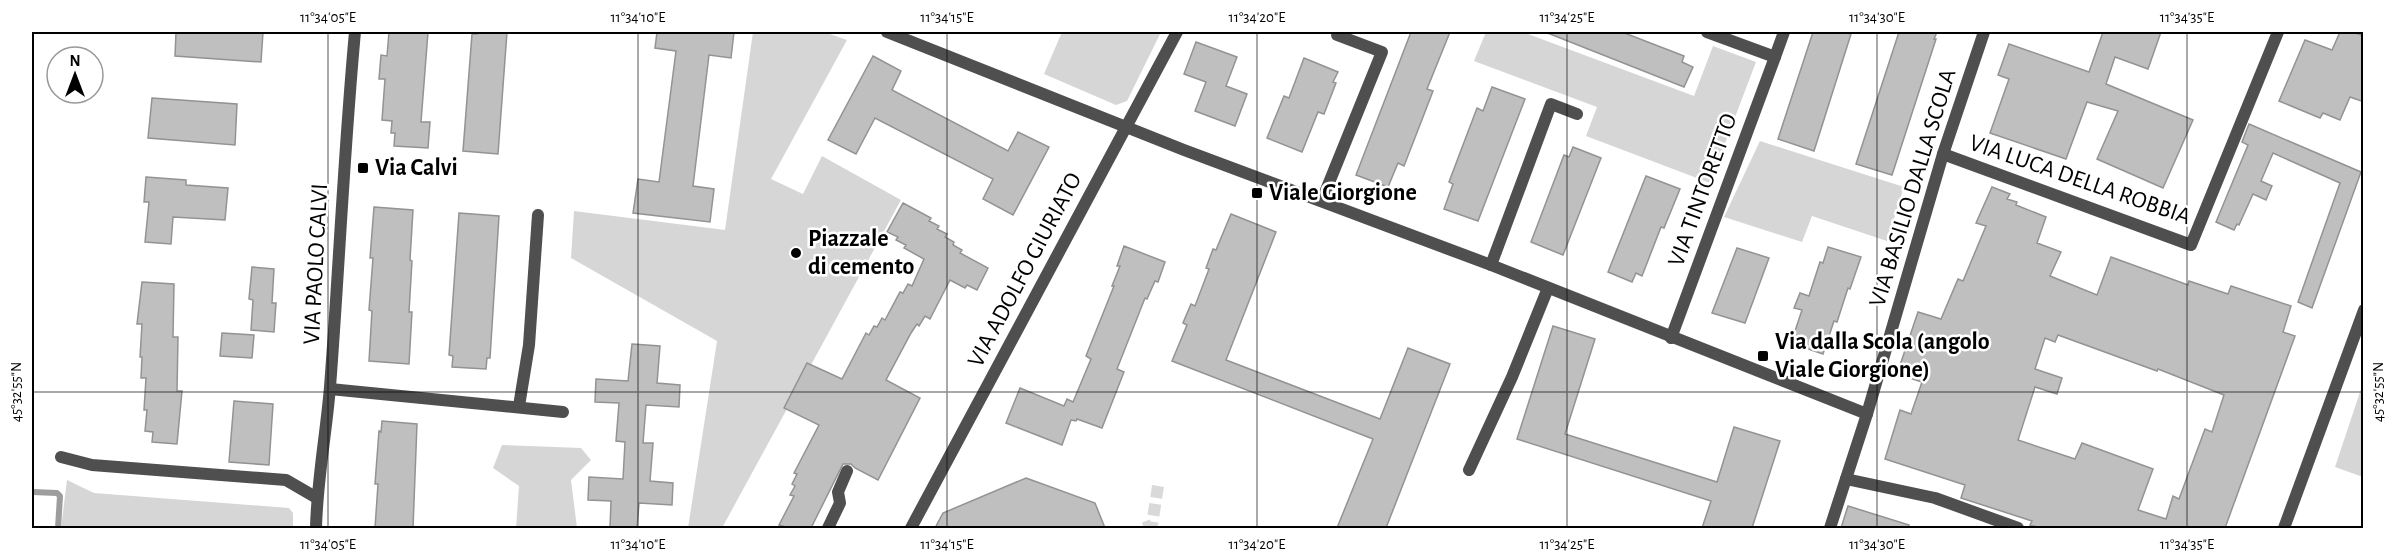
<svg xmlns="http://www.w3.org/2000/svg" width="2395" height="560" font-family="'Alegreya Sans',sans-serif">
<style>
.green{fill:#d6d6d6}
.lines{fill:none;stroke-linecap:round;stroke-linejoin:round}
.stream{stroke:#9d9d9d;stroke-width:6}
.building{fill:#bfbfbf;stroke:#939393;stroke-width:1.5;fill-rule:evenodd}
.pedestrian-tunnel{stroke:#d9d9d9;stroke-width:12;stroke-dasharray:12 6;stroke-linecap:butt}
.minor{stroke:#4f4f4f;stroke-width:12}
.ticks{fill:none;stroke:#000;stroke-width:1.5;stroke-opacity:0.45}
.poi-dot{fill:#000;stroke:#fff;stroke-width:2}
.labels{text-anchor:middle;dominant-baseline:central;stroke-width:5;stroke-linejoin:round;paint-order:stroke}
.poi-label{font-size:24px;font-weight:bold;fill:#000;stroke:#fff;text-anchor:start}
.street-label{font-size:24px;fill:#000;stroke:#fff}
.neatline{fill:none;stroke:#000;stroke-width:2}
.ticks-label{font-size:15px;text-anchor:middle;fill:#000}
</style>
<rect width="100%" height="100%" fill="#fff"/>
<g class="green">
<polygon points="753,32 824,32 847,40 771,179 803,194 822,156 901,200 722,528 688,528 717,341 571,258 574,211 725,230"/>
<polygon points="1062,32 1161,32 1127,101 1116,105 1044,74"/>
<polygon points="1486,32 1528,32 1528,34 1694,96 1713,46 1756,62 1710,183 1586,136 1597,107 1474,61"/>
<polygon points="1760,141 1904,187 1887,241 1812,216 1802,242 1724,217"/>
<polygon points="2363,383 2364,477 2363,477 2335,467"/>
<polygon points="502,445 581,448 591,460 571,480 577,528 516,528 519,486 493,468"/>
<polygon points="67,480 94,493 289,508 293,513 293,528 61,528"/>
</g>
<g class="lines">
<polyline class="stream" points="32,492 57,493 60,496 58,528"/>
</g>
<g class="building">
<polygon points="176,32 263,32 261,62 175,56"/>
<polygon points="389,32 428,32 421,122 430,122 428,148 394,146 395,133 391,133 392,121 382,120 385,79 379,79 381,55 387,56"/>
<polygon points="477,32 507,32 498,154 463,151 472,34 477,34"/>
<polygon points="657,32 734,32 731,58 709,55 693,186 714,189 710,222 633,213 638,179 659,182 676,51 655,48"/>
<polygon points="1411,32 1450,32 1427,89 1433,91 1423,117 1404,166 1398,163 1388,187 1356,175"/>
<polygon points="1545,32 1622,32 1684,56 1682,62 1693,67 1684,87"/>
<polygon points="1813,32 1842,32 1851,34 1814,151 1778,139"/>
<polygon points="1899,32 1937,32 1934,39 1936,39 1892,175 1856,164"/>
<polygon points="2103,32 2161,32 2148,69 2115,57 2106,84 2193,120 2163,188 2097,159 2118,111 2087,102 2066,159 1990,133 2009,79 1998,75 2009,44 2089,72"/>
<polygon points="2340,32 2353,32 2364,36 2364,102 2350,97 2340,120 2323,113 2320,118 2279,101 2305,40 2332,50"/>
<polygon points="1196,42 1237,57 1226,86 1247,94 1235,126 1195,111 1206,82 1184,74"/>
<polygon points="873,56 901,71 892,90 1008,151 1018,132 1049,147 1013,215 983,199 993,179 875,118 856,154 828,140"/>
<polygon points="1304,58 1338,72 1333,82 1336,83 1324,114 1318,112 1302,152 1267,138 1284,96 1289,98"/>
<polygon points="1492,87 1525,99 1478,221 1444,209 1453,184 1449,182 1477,108 1483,111"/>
<polygon points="152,98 237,104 235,145 148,138"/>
<polygon points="2249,124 2361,172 2312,308 2298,302 2340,183 2273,153 2261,181 2272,186 2266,200 2253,194 2239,225 2237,224 2234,230 2216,222 2248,145 2242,142"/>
<polygon points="1573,147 1601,158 1563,255 1531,242 1564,155 1569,157"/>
<polygon points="1646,176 1680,189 1664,228 1661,227 1642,276 1636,273 1632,282 1608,272"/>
<polygon points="146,177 186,180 186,185 228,188 225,220 173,217 171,244 145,242 149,202 144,202"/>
<path d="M1992 187 2010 194 2007 199 2017 202 2016 205 2046 217 2037 243 2061 252 2050 276 2097 295 2111 257 2188 285 2189 281 2228 294 2231 286 2291 306 2283 332 2295 336 2225 528H2040L2030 525 2032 521 1961 498 1965 485 1885 459 1900 410 1911 414 1922 382 1897 374 1918 312 1941 319 1958 279 1963 281 1986 226 1976 223ZM2058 335 2157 371 2158 369 2224 395 2212 432 2205 429 2179 499 2173 496 2166 519 2138 510 2153 469 2082 443 2075 459 2018 440 2035 387 2057 394 2062 378 2035 369 2045 338 2055 342Z"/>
<polygon points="903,203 931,218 929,221 939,226 937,229 947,234 945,237 954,242 953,245 962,250 960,253 988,268 977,290 967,285 965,288 950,280 930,319 925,316 919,326 917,324 911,333 886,380 920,398 878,480 855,468 851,464 843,464 811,528 789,528 779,525 794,496 790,495 795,486 792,484 797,474 794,473 819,425 784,408 807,363 842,379 866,333 869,335 874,326 877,327 882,318 885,320 900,292 903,293 908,284 912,286 924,259 904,248 906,245 896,240 898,237 887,232"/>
<polygon points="374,207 413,210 410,260 412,261 409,312 412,312 409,364 369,361 372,311 369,310 373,258 370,258"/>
<polygon points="459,213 499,216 490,358 487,358 486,369 452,367 453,356 449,355"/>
<polygon points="1231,214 1276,232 1226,360 1380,419 1408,348 1450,364 1386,528 1337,528 1373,439 1172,361 1187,325 1183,323 1191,304 1195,306 1209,269 1206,268 1213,249 1216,250"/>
<polygon points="1124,246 1165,262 1158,282 1155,281 1147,299 1145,298 1117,369 1124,372 1102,428 1077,419 1076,421 1071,420 1062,445 1006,423 1020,388 1064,406 1067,399 1073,402 1091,359 1086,356 1114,286 1112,286 1120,266 1117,266"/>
<polygon points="1828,247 1861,257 1850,289 1848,288 1837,322 1834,321 1823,354 1791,343 1802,310 1794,308 1800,293 1809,296 1820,262 1823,263"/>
<polygon points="1737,248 1769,258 1745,323 1712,313"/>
<polygon points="252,267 274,269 272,303 276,303 274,332 251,330 253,300 249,299"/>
<polygon points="142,282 174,284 173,337 178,337 177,391 182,391 177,444 152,442 153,432 145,431 147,410 144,410 146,378 141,378 142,357 140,357 142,324 137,324"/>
<polygon points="1553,326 1595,339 1565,434 1717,482 1734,427 1780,441 1752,528 1702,528 1711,501 1517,439"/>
<polygon points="222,333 254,335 252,358 220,356"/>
<polygon points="632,344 660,346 657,383 680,385 679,407 646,405 643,443 653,443 650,481 673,483 672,505 639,503 637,528 610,528 611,501 588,500 589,477 623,479 625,442 616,441 619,403 595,402 596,379 628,381"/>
<polygon points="234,401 273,404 269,465 229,462"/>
<polygon points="382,421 417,424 413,528 375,528 378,484 375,484 379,431 381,432"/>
<polygon points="1026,478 1095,503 1105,528 935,528 943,513"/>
<polygon points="1848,506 1909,525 1908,528 1841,528"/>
</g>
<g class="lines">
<polyline class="pedestrian-tunnel" points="1144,528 1152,525 1158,486"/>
<g class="minor">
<polyline points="887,32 1184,150 1491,265 1867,414"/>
<polyline points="1775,57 1784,32"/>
<polyline points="1943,154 2191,245 2278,32"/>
<polyline points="1322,200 1382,52 1337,35"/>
<polyline points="1491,265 1551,104 1577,114"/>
<polyline points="1671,338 1775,57 1707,32"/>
<polyline points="330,389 563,412"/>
<polyline points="519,406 529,345 538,215"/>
<polyline points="61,457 92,465 286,480 317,498"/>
<polyline points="1469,470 1512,377 1548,288"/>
<polyline points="1846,479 1935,498 2018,528"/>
<path d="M316 528C317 481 326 435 330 387 339 269 344 150 355 32"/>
<polyline points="828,528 840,503 838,492 847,471"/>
<polyline points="911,528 1177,32"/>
<polyline points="1830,528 1867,414 1943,154 1984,32"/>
<polyline points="2284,528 2364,310"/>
</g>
</g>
<path class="ticks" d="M328 32V528M638 32V528M947 32V528M1257 32V528M1567 32V528M1877 32V528M2187 32V528M32 392H2364"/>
<g class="poi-dot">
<rect x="357" y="162" width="12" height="12" rx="3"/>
<rect x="1251" y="187" width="12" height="12" rx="3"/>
<circle cx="796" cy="253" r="6"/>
<rect x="1757" y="350" width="12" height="12" rx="3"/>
</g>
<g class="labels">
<g class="poi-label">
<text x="375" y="168">Via Calvi</text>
<text x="1269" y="193">Viale Giorgione</text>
<text x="808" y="239">Piazzale<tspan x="808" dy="28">di cemento</tspan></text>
<text x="1775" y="342">Via dalla Scola (angolo<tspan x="1775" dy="28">Viale Giorgione)</tspan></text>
</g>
<g class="street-label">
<text transform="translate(2080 180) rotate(19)">VIA LUCA DELLA ROBBIA</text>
<text transform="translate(1913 188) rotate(-73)">VIA BASILIO DALLA SCOLA</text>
<text transform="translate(1703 190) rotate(-70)">VIA TINTORETTO</text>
<text transform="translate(316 264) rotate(-87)">VIA PAOLO CALVI</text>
<text transform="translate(1025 270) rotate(-62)">VIA ADOLFO GIURIATO</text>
</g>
</g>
<rect width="2395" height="560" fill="none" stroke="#ffffff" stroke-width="66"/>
<g transform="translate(75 75)"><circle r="28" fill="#ffffff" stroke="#999999" stroke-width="1.5"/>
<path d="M0-4.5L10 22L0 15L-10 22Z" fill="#000000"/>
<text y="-9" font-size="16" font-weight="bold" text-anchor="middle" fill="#000000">N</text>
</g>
<rect x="33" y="33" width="2329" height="494" class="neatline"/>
<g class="ticks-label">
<text x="328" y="22">11°34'05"E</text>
<text x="638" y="22">11°34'10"E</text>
<text x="947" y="22">11°34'15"E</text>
<text x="1257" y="22">11°34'20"E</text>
<text x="1567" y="22">11°34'25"E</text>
<text x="1877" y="22">11°34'30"E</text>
<text x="2187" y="22">11°34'35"E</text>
<text transform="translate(16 392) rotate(-90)" y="5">45°32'55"N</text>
<text transform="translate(2378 392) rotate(-90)" y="5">45°32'55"N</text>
<text x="328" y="549">11°34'05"E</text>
<text x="638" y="549">11°34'10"E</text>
<text x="947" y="549">11°34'15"E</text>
<text x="1257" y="549">11°34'20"E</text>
<text x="1567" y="549">11°34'25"E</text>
<text x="1877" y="549">11°34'30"E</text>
<text x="2187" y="549">11°34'35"E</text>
</g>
</svg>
